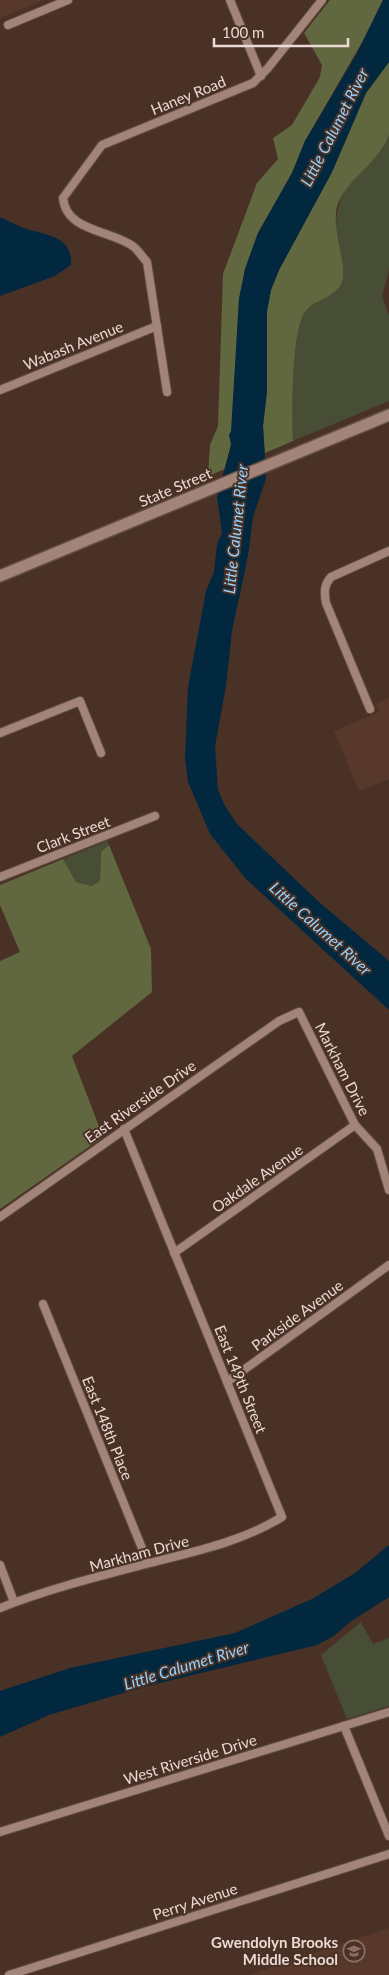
<svg xmlns="http://www.w3.org/2000/svg" width="389" height="1975" font-family="Lato,sans-serif">
<style>
.built{fill:#58382a}
.green{fill:#484d35}
.forest{fill:#616840}
.water{fill:#01283f}
.lines{fill:none;stroke-linecap:round;stroke-linejoin:round}
.street-casing{stroke:#634e45;stroke-width:10}
.secondary-casing{stroke:#634e45;stroke-width:14}
.street{stroke:#a28478;stroke-width:8}
.secondary{stroke:#a28478;stroke-width:11}
.labels{text-anchor:middle;dominant-baseline:central;stroke-width:4;stroke-linejoin:round;paint-order:stroke}
.street-label{font-size:15px;fill:#eadad3;stroke:#4a3126}
.poi-label{font-size:15px;font-weight:bold;fill:#eadad3;stroke:#4a3126;text-anchor:end}
.water-label{font-size:16px;font-style:italic;fill:#93d1fe;stroke:#4a3126}
</style>
<rect width="100%" height="100%" fill="#4a3126"/>
<g class="built">
<polygon points="0,0 44,0 0,18"/>
<polygon points="389,698 389,779 359,791 334,731 379,712 376,704"/>
<polygon points="389,1928 389,1975 249,1975"/>
</g>
<g class="green">
<path d="M389 135V270L382 296 389 316V401L293 441C292 412 291 337 304 313 309 304 328 297 336 291 337 261 329 209 348 186 362 168 381 157 389 135Z"/>
<polygon points="107,841 109,845 101,852 100,881 90,886 76,882 63,859"/>
<polygon points="361,1622 373,1644 389,1638 389,1706 347,1719 321,1655"/>
</g>
<g class="forest">
<polygon points="330,0 383,0 365,37 305,141 292,173 258,233 245,269 239,299 231,445 225,469 208,476 210,445 218,426 223,274 257,183 278,159 273,138 292,125 320,77 322,65 304,33"/>
<path d="M389 62V135C379 162 351 176 339 201 329 222 345 256 343 277 341 298 314 298 305 312 291 332 292 415 293 441L265 453 263 426 267 391V311L271 290 279 270 332 172 366 93Z"/>
<polygon points="109,845 151,949 152,992 72,1056 103,1137 0,1209 0,961 20,952 0,905 0,885 63,859 76,882 91,886 100,881 101,852"/>
</g>
<g class="water">
<polygon points="383,0 389,0 389,62 366,93 332,172 279,270 271,290 267,311 267,391 263,426 266,479 253,517 248,556 232,631 226,686 215,746 218,790 225,806 237,824 319,902 389,961 389,1010 246,879 210,834 188,782 185,759 188,687 206,591 214,572 217,544 222,533 217,497 231,445 229,435 231,431 239,299 245,269 258,233 292,173 305,141 356,55"/>
<path d="M0 217C7 220 14 224 21 227 42 235 73 234 71 265L55 276 0 296Z"/>
<polygon points="389,1545 389,1597 350,1622 334,1636 317,1645 147,1686 49,1715 0,1737 0,1691 70,1668 235,1633 312,1599 355,1573"/>
</g>
<g class="lines">
<g class="street-casing">
<g id="street">
<polyline points="230,0 261,76"/>
<polyline points="8,25 68,0"/>
<polyline points="0,390 157,326"/>
<path d="M167 392 147 262C143 258 139 251 134 247 112 230 66 232 63 198L102 145 253 83 268 68 322 0"/>
<path d="M370 709 326 603C324 592 324 585 331 577L389 551"/>
<polyline points="0,733 80,701 101,753"/>
<polyline points="0,877 155,816"/>
<polyline points="0,1217 279,1021 299,1012 355,1125 377,1149 389,1190"/>
<polyline points="174,1253 355,1125"/>
<polyline points="43,1304 148,1563"/>
<polyline points="227,1382 389,1265"/>
<polyline points="0,1565 14,1602"/>
<path d="M0 1608C48 1589 100 1576 150 1563 196 1551 241 1542 282 1517L124 1129"/>
<polyline points="344,1726 389,1836"/>
<polyline points="0,1832 389,1712"/>
<polyline points="9,1975 389,1854"/>
</g>
</g>
<g class="secondary-casing">
<polyline id="secondary" points="0,576 389,415"/>
</g>
<use href="#street" class="street"/>
<use href="#secondary" class="secondary"/>
</g>
<defs>
<g id="school-ring" transform="scale(1.125)"><circle r="9.5" fill="#4a3126" stroke="#8d6e63" stroke-width="1.5"/><path d="M0-5L7-2L0 1L-7-2ZM-4 1L0 2.5L4 1V4Q0 6-4 4Z" fill="#8d6e63"/></g>
</defs>
<g fill-rule="evenodd">
<use href="#school-ring" x="354" y="1951"/>
</g>
<g class="labels">
<g class="street-label">
<text transform="translate(188 95) rotate(-22)">Haney Road</text>
<text transform="translate(73 345) rotate(-22)">Wabash Avenue</text>
<text transform="translate(175 487) rotate(-23)">State Street</text>
<text transform="translate(73 834) rotate(-21)">Clark Street</text>
<text transform="translate(343 1069) rotate(63)">Markham Drive</text>
<text transform="translate(140 1101) rotate(-35)">East Riverside Drive</text>
<text transform="translate(257 1178) rotate(-35)">Oakdale Avenue</text>
<text transform="translate(297 1315) rotate(-36)">Parkside Avenue</text>
<text transform="translate(241 1379) rotate(68)">East 149th Street</text>
<text transform="translate(108 1428) rotate(68)">East 148th Place</text>
<text transform="translate(139 1553) rotate(-15)">Markham Drive</text>
<text transform="translate(190 1759) rotate(-17)">West Riverside Drive</text>
<text transform="translate(195 1901) rotate(-18)">Perry Avenue</text>
</g>
<g class="poi-label">
<text x="338" y="1942">Gwendolyn Brooks<tspan x="338" dy="17">Middle School</tspan></text>
</g>
<g class="water-label">
<text transform="translate(334 127) rotate(-63)">Little Calumet River</text>
<text transform="translate(235 529) rotate(-84)">Little Calumet River</text>
<text transform="translate(321 928) rotate(42)">Little Calumet River</text>
<text transform="translate(186 1665) rotate(-17)">Little Calumet River</text>
</g>
</g>
<path d="M214 38v8h134v-8" fill="none" stroke="#eadad3" stroke-width="2.5"/>
<text x="222" y="38" font-size="15" fill="#eadad3" stroke="#4a3126" stroke-width="4" paint-order="stroke">100 m</text>
</svg>
